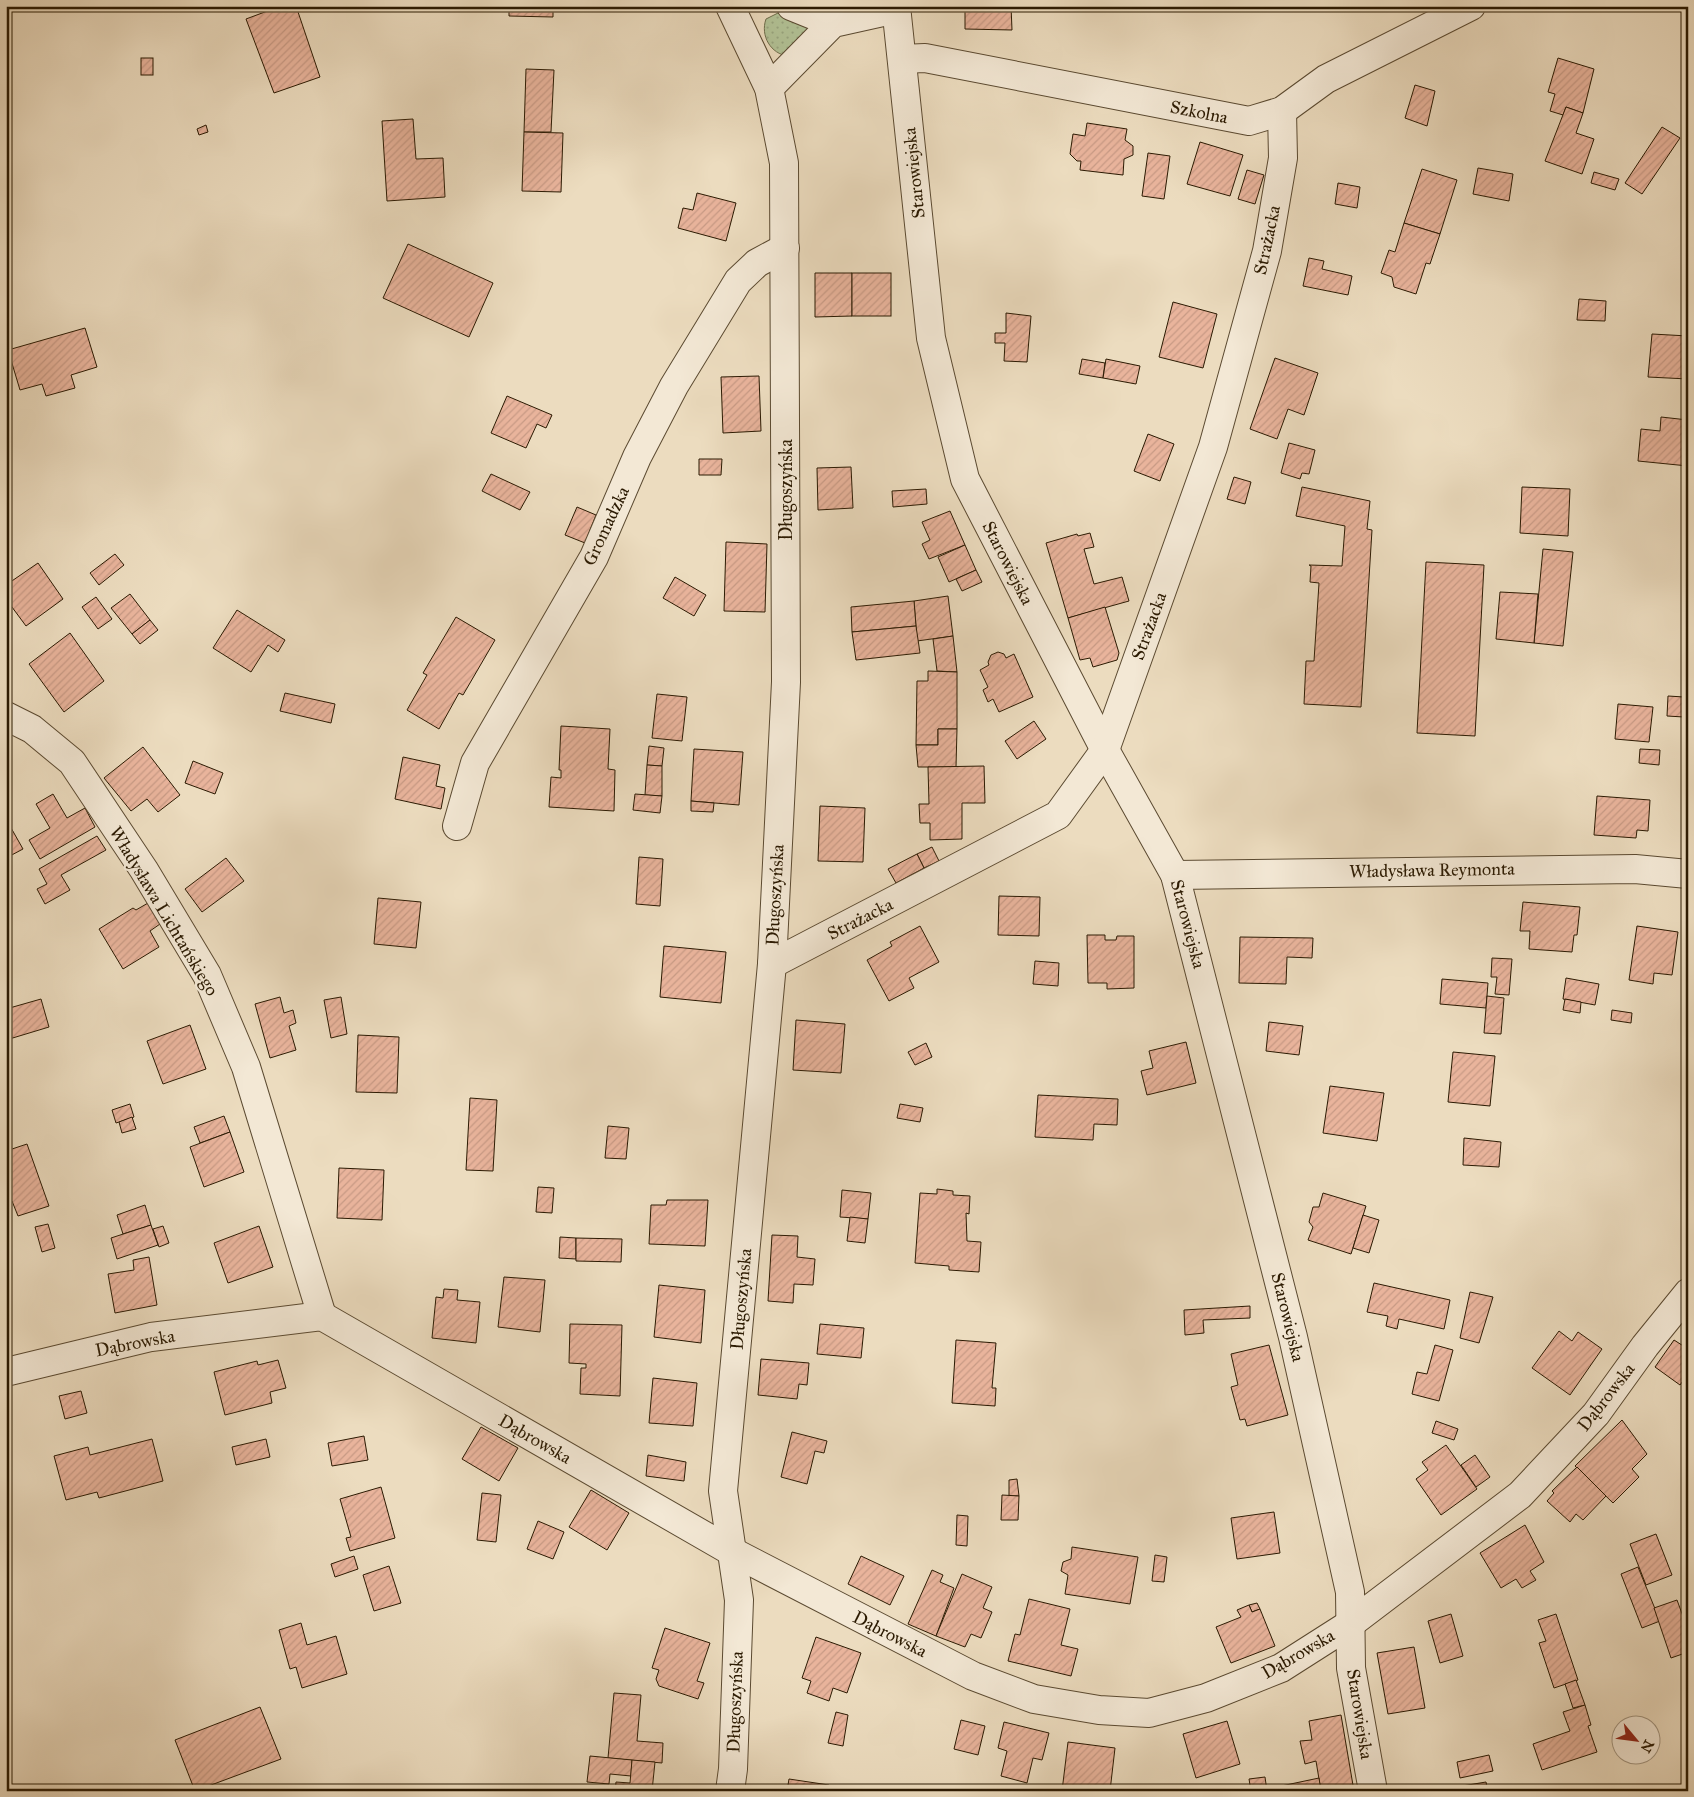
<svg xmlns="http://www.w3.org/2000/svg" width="1694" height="1797" font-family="'IM FELL Great Primer',serif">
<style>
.garden{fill:url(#garden-dots);stroke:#6e6e4c}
.building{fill:url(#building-hatch);stroke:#2b1a02}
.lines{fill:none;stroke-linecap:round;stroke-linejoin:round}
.minor-casing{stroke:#5b4a31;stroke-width:30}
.minor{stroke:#f3e8d5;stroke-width:28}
.labels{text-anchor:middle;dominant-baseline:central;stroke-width:4.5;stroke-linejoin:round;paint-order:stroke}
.street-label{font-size:18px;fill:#2b1a02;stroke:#f3e8d5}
</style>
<defs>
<pattern id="garden-dots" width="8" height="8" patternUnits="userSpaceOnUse" patternTransform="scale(1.25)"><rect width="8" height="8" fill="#b2c296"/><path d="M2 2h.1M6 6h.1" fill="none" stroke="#99a680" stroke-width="1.8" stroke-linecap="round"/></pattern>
<pattern id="building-hatch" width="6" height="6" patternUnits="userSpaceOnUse" patternTransform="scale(1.25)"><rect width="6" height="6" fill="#e9b49c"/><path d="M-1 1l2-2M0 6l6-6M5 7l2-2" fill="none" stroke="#c89a85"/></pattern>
</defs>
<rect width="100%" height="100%" fill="#ecdcbf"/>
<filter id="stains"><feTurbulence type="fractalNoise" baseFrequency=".004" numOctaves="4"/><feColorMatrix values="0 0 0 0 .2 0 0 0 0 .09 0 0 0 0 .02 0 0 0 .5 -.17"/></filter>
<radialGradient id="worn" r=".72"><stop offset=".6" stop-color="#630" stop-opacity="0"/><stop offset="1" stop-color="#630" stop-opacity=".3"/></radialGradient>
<path class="garden" d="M780 12 803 17 810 29 788 56C771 54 760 36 766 19Z"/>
<g class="building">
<polygon points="281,6 296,6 320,77 274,93 246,19"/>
<polygon points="509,6 553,6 553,17 509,16"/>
<polygon points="965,6 1011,6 1012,30 965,29"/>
<rect x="141" y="58" width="12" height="17"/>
<polygon points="1558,58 1594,69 1583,113 1566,107 1563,115 1550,111 1555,94 1548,92"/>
<polygon points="526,69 554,70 551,132 524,132"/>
<polygon points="1415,85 1435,91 1427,126 1405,118"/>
<polygon points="1566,107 1583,113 1576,133 1594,139 1582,174 1545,161"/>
<polygon points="413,119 416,159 443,158 445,197 387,201 382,121"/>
<polygon points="1087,123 1127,129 1125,140 1133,146 1133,155 1124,159 1123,175 1080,170 1081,161 1077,161 1070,154 1073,134 1085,136"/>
<polygon points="206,125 208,132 199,135 197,129"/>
<polygon points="1662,127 1680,138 1642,194 1625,183"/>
<polygon points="524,132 563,133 561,192 522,191"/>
<polygon points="1200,142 1243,155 1230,196 1187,184"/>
<polygon points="1148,153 1170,156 1164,199 1142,196"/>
<polygon points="1478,168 1513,174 1509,201 1473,194"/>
<polygon points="1422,169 1457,180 1440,234 1404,223"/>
<polygon points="1247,170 1264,175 1255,204 1238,199"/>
<polygon points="1594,172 1619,179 1615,190 1591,183"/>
<polygon points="1338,183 1360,187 1357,208 1335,204"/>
<polygon points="697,193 736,203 726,241 678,228 683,208 693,210"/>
<polygon points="1404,223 1440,234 1430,264 1426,263 1416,294 1394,287 1392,277 1381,273 1389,250 1395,252"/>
<polygon points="408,244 493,283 469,337 383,298"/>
<polygon points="1309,258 1324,261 1322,269 1352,276 1348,295 1303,286"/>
<polygon points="815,273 852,273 852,316 815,317"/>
<rect x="852" y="273" width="39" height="43"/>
<polygon points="1579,299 1606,301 1605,321 1577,320"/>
<polygon points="1173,302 1217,314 1203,368 1159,357"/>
<polygon points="1006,313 1031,316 1027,362 1004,361 1005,343 995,343 995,333 1006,333"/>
<polygon points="85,328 97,367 71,375 75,388 46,396 42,384 20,390 8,350"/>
<polygon points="1652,334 1688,336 1688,379 1648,377"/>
<polygon points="1275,358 1318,373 1304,415 1288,409 1277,439 1250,429"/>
<polygon points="1082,359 1105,363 1103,378 1079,374"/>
<polygon points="1106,359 1140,366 1136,384 1103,378"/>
<polygon points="759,376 761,431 723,433 721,377"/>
<polygon points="507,396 552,415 546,428 537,424 526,448 491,433"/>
<polygon points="1661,417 1688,420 1688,466 1638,461 1641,429 1660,431"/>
<polygon points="1148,434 1174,444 1160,481 1134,471"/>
<polygon points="1289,443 1315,450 1309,474 1302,473 1300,479 1281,473"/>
<polygon points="699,459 722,459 721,475 699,475"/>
<polygon points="851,467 853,508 818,510 817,468"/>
<polygon points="491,474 530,492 520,510 482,491"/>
<polygon points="1234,477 1251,482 1245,504 1227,499"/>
<polygon points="1302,487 1370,501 1367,529 1372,530 1361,707 1304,704 1306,661 1314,661 1319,583 1310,582 1311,566 1309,565 1342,566 1345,526 1296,516"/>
<polygon points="1522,487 1570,489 1568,536 1520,533"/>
<polygon points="926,489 927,504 893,507 892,491"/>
<polygon points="577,507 596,515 585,543 565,535"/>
<polygon points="950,511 965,545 929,559 922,544 930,540 922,522"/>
<polygon points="1090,533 1094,547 1084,549 1094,584 1122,577 1129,601 1068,618 1046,543 1077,534 1078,536"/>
<polygon points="726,542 767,544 765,612 724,611"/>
<polygon points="965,545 976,570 949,582 938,557"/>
<polygon points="1543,549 1573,552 1563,646 1534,643"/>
<polygon points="115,554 124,565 99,585 90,573"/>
<polygon points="1426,562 1484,565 1475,736 1417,733"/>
<polygon points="38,563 63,599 26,626 6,599 6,585"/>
<polygon points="976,570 982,582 962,591 956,579"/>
<polygon points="675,577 706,595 694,616 663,598"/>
<polygon points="1500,592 1538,594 1534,643 1496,639"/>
<polygon points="130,594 150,620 132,634 111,608"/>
<polygon points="948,596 953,636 917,641 914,601"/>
<polygon points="96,597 112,619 98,629 82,607"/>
<polygon points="914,601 916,626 852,632 851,607"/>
<polygon points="1105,607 1119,653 1117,660 1093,667 1090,658 1080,660 1068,618"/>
<polygon points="237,610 285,640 278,652 268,645 251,672 213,648"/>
<polygon points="456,617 495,640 463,695 459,693 439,729 407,710 427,675 423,673"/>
<polygon points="150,620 158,630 140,644 132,634"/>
<polygon points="916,626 920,653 856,660 852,632"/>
<polygon points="70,633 104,681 64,712 29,664"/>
<polygon points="953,636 957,672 937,671 933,639"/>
<polygon points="998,652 1004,654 1006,658 1014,654 1033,697 999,712 993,699 988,702 983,690 988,687 980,670 989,665 988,662 991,655"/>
<polygon points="928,671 957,672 957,729 938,729 938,745 916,745 917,681 928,681"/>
<polygon points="285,693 335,704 331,723 280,711"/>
<polygon points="657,694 687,697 682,741 652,738"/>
<polygon points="1668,696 1684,697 1684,717 1667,716"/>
<polygon points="1618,704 1653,707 1649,742 1615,739"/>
<polygon points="1034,721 1046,739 1017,759 1005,741"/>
<polygon points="561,726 610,729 608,769 615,770 614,811 549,807 551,777 561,778 561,770 559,770"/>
<polygon points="938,729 957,729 956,767 918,767 916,745 938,745"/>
<polygon points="649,746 664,748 662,766 647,765"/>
<polygon points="143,747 180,795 158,812 147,799 131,811 104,778"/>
<polygon points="694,749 743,752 739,805 691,801"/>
<polygon points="1640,749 1660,750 1659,765 1639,763"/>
<polygon points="403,757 440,765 436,786 445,788 441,809 395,799"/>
<polygon points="193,761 223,773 215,794 185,783"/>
<polygon points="647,765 662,766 662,796 645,795"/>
<polygon points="984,766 985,803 962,803 962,839 930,840 930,823 920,823 919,804 929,804 928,767"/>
<polygon points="53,794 67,818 85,808 95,827 40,859 29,840 50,828 36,804"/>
<polygon points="635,794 662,796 660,813 633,810"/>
<polygon points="1597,796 1650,800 1648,831 1637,830 1636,838 1594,835"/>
<polygon points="691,801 714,803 713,812 691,811"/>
<polygon points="820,806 865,808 863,862 818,861"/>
<polygon points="6,819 23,849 6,858"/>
<polygon points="97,836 106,850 61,875 70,890 45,904 37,889 47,884 39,869"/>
<polygon points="932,847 939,861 924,868 917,854"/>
<polygon points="917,854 924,868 896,883 888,869"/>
<polygon points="639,857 663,859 660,906 636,904"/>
<polygon points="226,858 244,881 202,912 185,889"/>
<polygon points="999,896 1040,897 1039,936 998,935"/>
<polygon points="378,898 421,902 416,948 374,944"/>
<polygon points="1523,902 1580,907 1577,935 1574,935 1572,952 1529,949 1530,931 1520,931"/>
<polygon points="148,903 160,924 150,931 159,947 123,969 99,929 133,908 136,910"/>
<polygon points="920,926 939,962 909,978 914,988 889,1001 867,960 892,946 890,942"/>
<polygon points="1637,926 1678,932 1672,975 1654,973 1653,984 1629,980"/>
<polygon points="1087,935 1105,935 1105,940 1116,940 1117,936 1134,936 1134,988 1107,989 1107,983 1088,983"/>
<polygon points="1240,937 1313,938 1312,958 1287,957 1286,984 1239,983"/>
<polygon points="664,946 726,952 721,1003 660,997"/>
<polygon points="1492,958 1512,959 1509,995 1495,994 1497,977 1491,977"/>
<polygon points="1035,961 1059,963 1058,986 1033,984"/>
<polygon points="1566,978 1599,984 1595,1005 1563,999"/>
<polygon points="1442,979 1488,983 1486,1008 1440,1004"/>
<polygon points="1487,996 1504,998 1501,1034 1484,1033"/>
<polygon points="280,997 284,1013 293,1010 296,1023 289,1026 296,1050 270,1058 255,1004"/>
<polygon points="341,997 347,1034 331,1038 324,1000"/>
<polygon points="41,999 49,1027 6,1040 6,1009"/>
<polygon points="1565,999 1581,1002 1580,1013 1563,1010"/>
<polygon points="1612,1010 1632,1013 1631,1023 1611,1020"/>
<polygon points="796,1020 845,1024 841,1073 793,1070"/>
<polygon points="1269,1022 1303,1026 1299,1055 1266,1051"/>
<polygon points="190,1025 206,1069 163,1084 147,1041"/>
<polygon points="358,1035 399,1037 397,1093 356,1092"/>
<polygon points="1186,1042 1196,1083 1147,1095 1141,1071 1153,1068 1149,1051"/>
<polygon points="926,1043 932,1057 915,1065 908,1052"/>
<polygon points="1453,1052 1495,1056 1490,1106 1448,1102"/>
<polygon points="1330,1086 1384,1093 1377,1141 1323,1133"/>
<polygon points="1038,1095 1118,1099 1117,1125 1094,1124 1093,1140 1035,1137"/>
<polygon points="470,1098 497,1100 493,1171 466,1170"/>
<polygon points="130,1104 134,1117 116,1123 112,1110"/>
<polygon points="900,1104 923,1108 920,1122 897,1118"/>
<polygon points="224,1116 230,1132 200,1143 194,1127"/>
<polygon points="132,1117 136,1129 122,1133 119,1122"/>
<polygon points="608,1126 629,1128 626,1159 605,1158"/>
<polygon points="230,1132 244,1172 204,1187 190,1147"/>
<polygon points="1464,1138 1501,1142 1499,1167 1463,1165"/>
<polygon points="27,1144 49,1206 18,1216 12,1201 6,1203 6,1151"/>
<polygon points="339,1168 384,1170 382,1220 337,1218"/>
<polygon points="538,1187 554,1188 552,1213 536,1212"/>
<polygon points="937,1189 953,1191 953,1195 970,1196 969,1214 966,1213 967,1241 981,1242 979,1272 949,1270 949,1266 915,1263 920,1193 937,1194"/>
<polygon points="842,1190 871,1193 868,1219 840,1217"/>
<polygon points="1323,1193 1366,1206 1351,1254 1308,1240 1313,1227 1309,1222 1313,1207 1319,1207"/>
<polygon points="667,1200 708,1200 705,1246 649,1244 651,1205 666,1205"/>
<polygon points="145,1205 151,1225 123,1234 117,1215"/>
<polygon points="1363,1215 1379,1220 1369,1253 1353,1248"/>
<polygon points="850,1217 868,1219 865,1243 847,1241"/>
<polygon points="48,1224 55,1248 42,1252 35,1227"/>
<polygon points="151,1225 158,1245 117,1259 111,1238"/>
<polygon points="163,1226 169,1243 159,1247 153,1229"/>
<polygon points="259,1226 273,1267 228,1283 214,1243"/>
<polygon points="772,1235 798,1236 797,1257 815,1259 813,1285 794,1284 793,1303 768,1301"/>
<polygon points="560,1237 576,1238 576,1259 559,1258"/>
<polygon points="576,1238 622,1239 621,1262 576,1261"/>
<polygon points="149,1257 157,1305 115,1313 108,1274 134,1270 133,1260"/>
<polygon points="504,1277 545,1280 540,1332 498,1327"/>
<polygon points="1374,1283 1450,1300 1444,1329 1399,1319 1397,1329 1386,1326 1388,1316 1367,1312"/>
<polygon points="659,1285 705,1290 701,1343 654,1337"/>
<polygon points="444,1289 458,1290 457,1300 480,1302 476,1343 432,1338 436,1297 443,1298"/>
<polygon points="1470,1292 1493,1297 1479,1343 1460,1338"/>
<polygon points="1250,1306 1250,1318 1203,1320 1204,1333 1185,1335 1184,1310"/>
<polygon points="570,1324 622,1325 620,1396 580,1394 581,1368 586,1368 586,1364 569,1363"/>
<polygon points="820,1324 864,1328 861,1358 817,1354"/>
<polygon points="1559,1331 1572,1341 1578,1332 1602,1349 1570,1395 1532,1368"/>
<polygon points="956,1340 996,1343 992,1388 996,1388 995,1406 952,1403"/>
<polygon points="1674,1340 1688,1349 1685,1358 1688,1360 1688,1374 1680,1385 1655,1367"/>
<polygon points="1269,1345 1288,1415 1247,1426 1245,1419 1240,1420 1231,1387 1238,1385 1231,1354"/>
<polygon points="1435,1345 1453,1350 1439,1401 1412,1394 1417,1372 1427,1374"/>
<polygon points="761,1359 809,1363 807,1385 799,1384 797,1399 758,1395"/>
<polygon points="278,1360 286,1388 270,1392 272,1403 225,1415 214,1372 257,1361 258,1365"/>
<polygon points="653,1378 697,1383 693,1426 649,1423"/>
<polygon points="81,1391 87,1413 65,1419 59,1396"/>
<polygon points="1622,1420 1647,1454 1632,1469 1639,1477 1613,1503 1575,1466"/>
<polygon points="1436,1421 1458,1429 1454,1440 1432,1433"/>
<polygon points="481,1427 518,1448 499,1481 462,1459"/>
<polygon points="792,1432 827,1441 824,1453 815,1451 807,1484 781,1477"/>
<polygon points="364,1436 368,1460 332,1466 328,1443"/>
<polygon points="152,1439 163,1481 99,1498 97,1492 66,1500 54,1456 88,1447 90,1455"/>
<polygon points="266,1439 270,1457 236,1465 232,1447"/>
<polygon points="1446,1445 1477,1489 1441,1515 1416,1479 1428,1470 1422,1462"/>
<polygon points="648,1455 686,1462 684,1481 646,1476"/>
<polygon points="1475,1455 1490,1477 1476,1487 1461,1465"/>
<polygon points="1577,1467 1606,1496 1583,1520 1576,1514 1570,1522 1547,1501 1554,1493 1552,1491"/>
<polygon points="1017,1479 1019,1496 1009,1496 1009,1480"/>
<polygon points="381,1487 395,1538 350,1551 346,1538 351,1537 340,1499"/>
<polygon points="591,1490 629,1513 607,1550 569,1527"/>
<polygon points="482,1493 501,1495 496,1542 477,1540"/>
<polygon points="1002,1495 1019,1496 1018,1520 1001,1520"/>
<polygon points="1274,1512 1280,1553 1237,1559 1231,1518"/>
<polygon points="957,1515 968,1516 967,1546 956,1545"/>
<polygon points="538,1521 564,1532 553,1559 527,1549"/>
<polygon points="1525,1525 1544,1562 1530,1571 1536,1580 1522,1588 1516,1579 1501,1588 1480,1553"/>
<polygon points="1656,1534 1672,1575 1646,1585 1630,1544"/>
<polygon points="1072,1547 1138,1557 1130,1604 1065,1594 1068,1575 1061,1571 1063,1562 1071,1559"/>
<polygon points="1155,1555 1167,1557 1164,1582 1152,1581"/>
<polygon points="354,1556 358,1569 335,1577 331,1564"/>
<polygon points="861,1556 904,1576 890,1605 848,1584"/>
<polygon points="389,1566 401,1603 374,1611 363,1575"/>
<polygon points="1638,1567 1660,1621 1642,1628 1621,1574"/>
<polygon points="932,1570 943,1575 940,1582 954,1588 936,1636 908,1624"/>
<polygon points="962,1574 992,1587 983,1608 992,1612 981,1638 971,1634 965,1647 936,1636"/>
<polygon points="1029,1599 1070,1609 1061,1645 1078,1649 1071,1676 1008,1661 1015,1634 1020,1635"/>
<polygon points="1677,1600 1688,1630 1688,1652 1671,1658 1654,1608"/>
<polygon points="1257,1603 1260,1609 1252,1612 1249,1605"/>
<polygon points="1249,1605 1252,1612 1260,1609 1275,1646 1231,1663 1216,1627 1241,1617 1237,1610"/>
<polygon points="1451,1614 1463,1656 1440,1663 1428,1621"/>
<polygon points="1556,1614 1578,1680 1554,1688 1539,1643 1546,1641 1538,1620"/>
<polygon points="301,1623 307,1645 336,1636 347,1674 302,1688 296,1667 290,1669 279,1630"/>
<polygon points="665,1628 710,1643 697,1681 704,1683 698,1699 659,1686 656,1679 659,1670 652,1668"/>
<polygon points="816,1637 861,1653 847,1693 833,1688 829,1701 807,1693 811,1681 802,1678"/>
<polygon points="1414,1647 1425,1708 1388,1714 1377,1653"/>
<polygon points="1576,1680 1585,1705 1573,1708 1565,1684"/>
<polygon points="614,1693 641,1695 637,1741 663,1743 662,1763 608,1758"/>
<polygon points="1585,1705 1591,1725 1588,1726 1597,1752 1542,1770 1533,1744 1570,1731 1563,1712"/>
<polygon points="260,1707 281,1759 195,1791 175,1740"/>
<polygon points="836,1712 848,1715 843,1746 828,1743"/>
<polygon points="1341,1715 1354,1791 1321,1791 1316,1761 1305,1764 1300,1741 1312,1740 1309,1721"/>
<polygon points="961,1720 985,1726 978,1755 954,1749"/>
<polygon points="1227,1721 1240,1764 1196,1778 1183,1734"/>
<polygon points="1004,1722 1049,1733 1042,1760 1033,1758 1027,1783 1001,1776 1007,1751 998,1748"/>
<polygon points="1068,1742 1115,1748 1110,1791 1062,1791"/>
<polygon points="1489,1755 1493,1771 1460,1778 1457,1762"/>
<polygon points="590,1756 632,1760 631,1776 610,1774 609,1784 587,1782"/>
<polygon points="632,1760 655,1762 652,1791 615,1791 616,1782 630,1783"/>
<polygon points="1265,1777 1267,1791 1251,1791 1249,1779"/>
<polygon points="1319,1778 1321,1791 1267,1791 1267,1789"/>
<polygon points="789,1779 829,1785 829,1791 787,1791"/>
<polygon points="1486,1782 1488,1791 1463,1791 1462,1786"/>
</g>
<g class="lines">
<g class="minor-casing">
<g id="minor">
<polyline points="730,6 769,88 784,163 786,682 772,964 723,1491 739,1600 733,1769 730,1791"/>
<polyline points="791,6 833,23"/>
<polyline points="896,6 931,338 965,479 1105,750 1175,875 1293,1337 1350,1592 1351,1668 1373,1791"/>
<polyline points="902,59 925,58 1249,121 1282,111 1326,79 1471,6"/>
<polyline points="769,88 833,23 896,9"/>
<polyline points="6,716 32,729 72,762 144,870 207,975 246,1067 322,1316"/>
<polyline points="457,826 475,763 594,557 637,457 674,386 738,281 757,263 785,248"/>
<polyline points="1175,875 1635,869 1688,874"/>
<polyline points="772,964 1058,815 1105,750 1213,447 1267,251 1283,158 1282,111"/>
<polyline points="6,1372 151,1337 322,1316 731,1551 973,1676 1034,1699 1099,1710 1149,1713 1206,1698 1281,1668 1350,1624 1520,1495 1596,1414 1645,1346 1688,1293"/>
</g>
</g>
<use href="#minor" class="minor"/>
</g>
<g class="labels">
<g class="street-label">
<text transform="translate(1199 112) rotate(11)">Szkolna</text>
<text transform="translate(914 173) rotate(-96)">Starowiejska</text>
<text transform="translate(1267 240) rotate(-78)">Strażacka</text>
<text transform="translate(786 490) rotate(-90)">Długoszyńska</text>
<text transform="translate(606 526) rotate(-65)">Gromadzka</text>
<text transform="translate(1008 563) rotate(63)">Starowiejska</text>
<text transform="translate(1149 626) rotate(-70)">Strażacka</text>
<text transform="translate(1432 870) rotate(-1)">Władysława Reymonta</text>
<text transform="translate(775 895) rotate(-87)">Długoszyńska</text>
<text transform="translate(164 911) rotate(59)">Władysława Lichtańskiego</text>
<text transform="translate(860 919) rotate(-27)">Strażacka</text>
<text transform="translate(1188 924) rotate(75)">Starowiejska</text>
<text transform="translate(741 1299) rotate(-85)">Długoszyńska</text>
<text transform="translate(1288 1317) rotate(76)">Starowiejska</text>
<text transform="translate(135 1343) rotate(-11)">Dąbrowska</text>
<text transform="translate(1606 1397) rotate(-52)">Dąbrowska</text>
<text transform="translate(535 1439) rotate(30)">Dąbrowska</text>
<text transform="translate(890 1634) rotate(27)">Dąbrowska</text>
<text transform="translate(1298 1654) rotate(-30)">Dąbrowska</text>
<text transform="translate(735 1702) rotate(-88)">Długoszyńska</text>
<text transform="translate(1360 1714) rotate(81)">Starowiejska</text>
</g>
</g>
<rect width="1694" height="1797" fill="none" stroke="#ecdcbf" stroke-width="25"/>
<rect x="8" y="8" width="1679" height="1782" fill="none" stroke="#2b1a02" stroke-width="2.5"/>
<rect x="12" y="12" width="1669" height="1772" fill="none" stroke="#2b1a02"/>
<g transform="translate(1636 1740) rotate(119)"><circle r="24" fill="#f3e8d5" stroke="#a39681"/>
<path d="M0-4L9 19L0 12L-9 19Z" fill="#8f2418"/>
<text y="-8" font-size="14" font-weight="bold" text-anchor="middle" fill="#2b1a02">N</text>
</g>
<rect width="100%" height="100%" filter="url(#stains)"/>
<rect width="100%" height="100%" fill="url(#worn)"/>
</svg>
